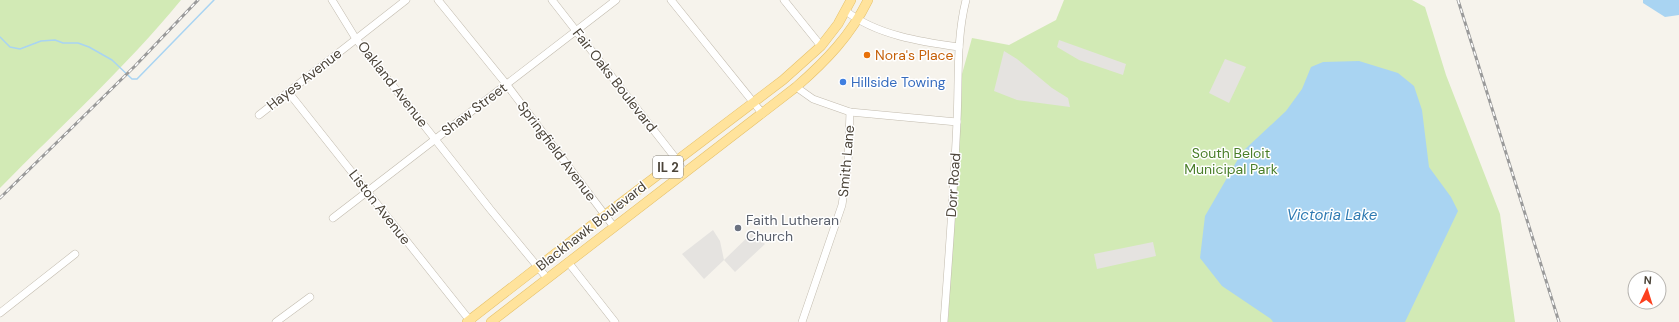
<svg xmlns="http://www.w3.org/2000/svg" width="1679" height="322" font-family="'DM Sans',sans-serif">
<style>
.green{fill:#d2eab5}
.parking{fill:#e5e3e0}
.water{fill:#a9d4f2}
.lines{fill:none;stroke-linecap:round;stroke-linejoin:round}
.stream{stroke:#a9d4f2;stroke-width:1.5}
.minor-casing{stroke:#c2bbae;stroke-width:8}
.major-casing{stroke:#e6c16a;stroke-width:10}
.minor{stroke:#fff;stroke-width:7}
.major{stroke:#ffe39c;stroke-width:9}
.rail-casing{stroke:#9a9a9a;stroke-width:3}
.rail{stroke:#fff;stroke-width:1.5;stroke-dasharray:4.5;stroke-linecap:butt}
.food-dot{fill:#e8710a;stroke:#fff;stroke-width:1.5}
.shop-dot{fill:#3f7fe0;stroke:#fff;stroke-width:1.5}
.worship-dot{fill:#6b7280;stroke:#fff;stroke-width:1.5}
.labels{text-anchor:middle;dominant-baseline:central;stroke-width:3;stroke-linejoin:round;paint-order:stroke}
.shield{fill:#fff;stroke:#817c74;stroke-width:1}
.shield-label{font-size:13px;font-weight:bold;fill:#4b4439}
.food-label{font-size:14px;fill:#c56008;stroke:#fff;text-anchor:start}
.street-label{font-size:14px;fill:#4b4439;stroke:#fff}
.shop-label{font-size:14px;fill:#366cbe;stroke:#fff;text-anchor:start}
.park-label{font-size:14px;fill:#4a7f2a;stroke:#fff}
.worship-label{font-size:14px;fill:#5b616d;stroke:#fff;text-anchor:start}
.water-label{font-size:15px;font-style:italic;fill:#2e7ab2;stroke:#fff}
</style>
<rect width="100%" height="100%" fill="#f6f3ec"/>
<g class="green">
<path d="M0 0H181C126 67 61 126 0 188Z"/>
<polygon points="1064,0 1412,0 1425,7 1446,75 1500,214 1515,322 948,322 962,74 972,38 1009,45 1056,20"/>
</g>
<g class="parking">
<polygon points="1059,40 1126,64 1123,75 1079,60 1057,47"/>
<polygon points="1004,51 1017,59 1052,88 1068,98 1070,107 1017,100 994,91"/>
<polygon points="1225,59 1246,67 1229,103 1209,93"/>
<polygon points="713,230 720,241 724,260 753,232 765,244 735,272 724,260 704,279 682,254"/>
<polygon points="1153,242 1156,256 1097,269 1094,254"/>
</g>
<g class="water">
<polygon points="1643,0 1679,0 1679,15 1665,17 1643,3"/>
<polygon points="1359,61 1398,73 1414,86 1422,110 1429,167 1451,197 1458,211 1405,322 1273,322 1271,319 1222,286 1200,258 1205,216 1242,152 1286,111 1302,89 1311,67 1323,62"/>
</g>
<g class="lines">
<polyline class="stream" points="0,37 10,47 20,49 41,41 55,40 63,43 78,43 89,47 112,60 132,79 137,79 214,0"/>
<g class="minor-casing">
<g id="minor">
<polyline points="332,0 356,39 490,209 547,278"/>
<polyline points="438,0 507,85 614,227"/>
<polyline points="552,0 677,160 684,173"/>
<polyline points="671,0 762,113"/>
<polyline points="784,0 821,46"/>
<path d="M846 11C876 35 922 42 959 47"/>
<polyline points="796,87 813,99 850,112 957,122"/>
<polyline points="289,93 471,322"/>
<polyline points="259,115 406,0"/>
<polyline points="333,218 616,0"/>
<polyline points="568,262 615,322"/>
<polyline points="0,313 75,254"/>
<polyline points="276,322 310,297"/>
<polyline points="802,322 842,205 848,164 850,112"/>
<path d="M944 322C949 255 954 188 957 121 959 81 956 39 966 0"/>
</g>
</g>
<g class="major-casing">
<g id="major">
<polyline points="467,322 605,215 783,80 821,46 838,24 851,0"/>
<path d="M491 322 796 87C826 61 851 35 868 0"/>
</g>
</g>
<use href="#minor" class="minor"/>
<use href="#major" class="major"/>
<g class="rail-casing">
<g id="rail">
<polyline points="1458,0 1559,322"/>
<polyline points="0,198 135,66 198,0"/>
</g>
</g>
<use href="#rail" class="rail"/>
</g>
<circle class="food-dot" cx="867" cy="55" r="4"/>
<circle class="shop-dot" cx="843" cy="82" r="4"/>
<circle class="worship-dot" cx="738" cy="228" r="4"/>
<g class="labels">
<rect class="shield" x="653" y="156" width="30" height="22" rx="3"/>
<g class="shield-label">
<text x="668" y="167">IL 2</text>
</g>
<g class="food-label">
<text x="875" y="55">Nora's Place</text>
</g>
<g class="street-label">
<text transform="translate(304 79) rotate(-38)">Hayes Avenue</text>
<text transform="translate(615 80) rotate(52)">Fair Oaks Boulevard</text>
<text transform="translate(393 84) rotate(52)">Oakland Avenue</text>
<text transform="translate(474 109) rotate(-37)">Shaw Street</text>
<text transform="translate(557 151) rotate(53)">Springfield Avenue</text>
<text transform="translate(846 161) rotate(-85)">Smith Lane</text>
<text transform="translate(953 185) rotate(-86)">Dorr Road</text>
<text transform="translate(380 207) rotate(52)">Liston Avenue</text>
<text transform="translate(591 226) rotate(-38)">Blackhawk Boulevard</text>
</g>
<g class="shop-label">
<text x="851" y="82">Hillside Towing</text>
</g>
<g class="park-label">
<text x="1231" y="153">South Beloit<tspan x="1231" dy="16">Municipal Park</tspan></text>
</g>
<g class="worship-label">
<text x="746" y="220">Faith Lutheran<tspan x="746" dy="16">Church</tspan></text>
</g>
<g class="water-label">
<text x="1332" y="215">Victoria Lake</text>
</g>
</g>
<g transform="translate(1647 290) rotate(4)"><circle r="19" fill="#ffffff" stroke="#b7b4b0"/>
<path d="M0-3L7 15L0 10L-7 15Z" fill="#fc3f1d"/>
<text y="-6" font-size="11" font-weight="bold" text-anchor="middle" fill="#4b4439">N</text>
</g>
</svg>
